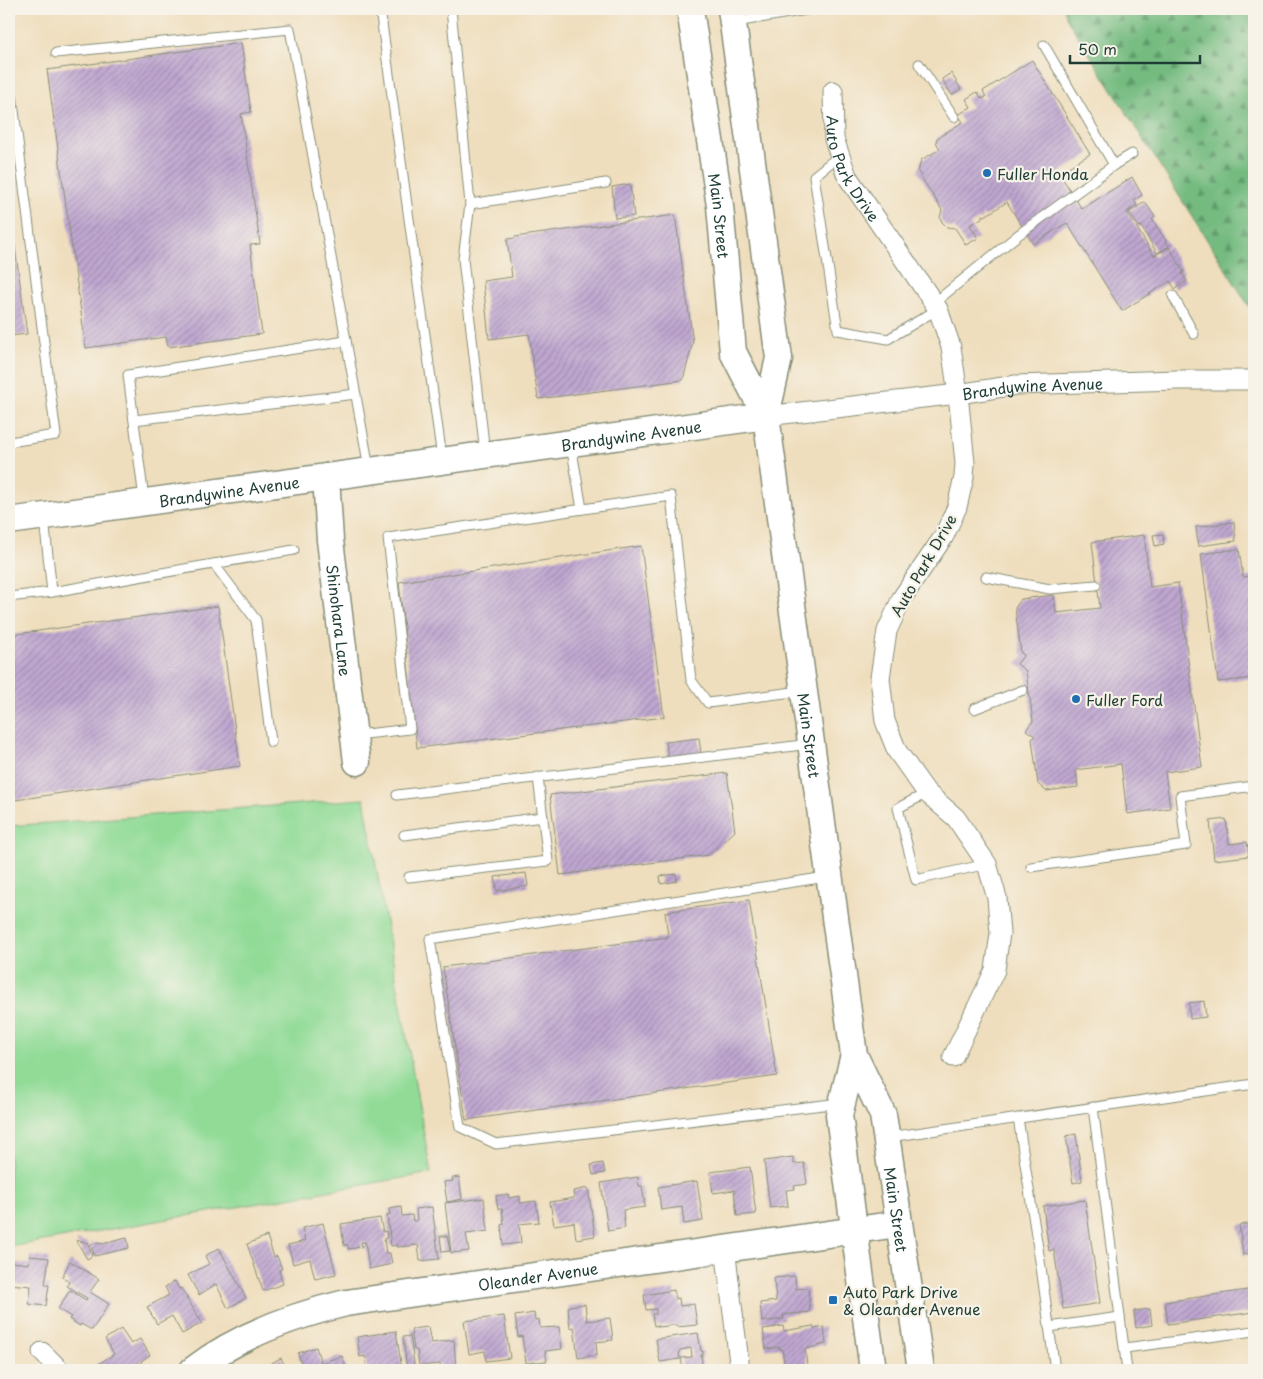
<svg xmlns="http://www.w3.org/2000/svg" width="1263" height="1379" font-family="'Playpen Sans',sans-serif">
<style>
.grass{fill:#91db97;stroke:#588c66}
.forest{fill:url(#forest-firs);stroke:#4a7c5a}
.building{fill:url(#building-hatch)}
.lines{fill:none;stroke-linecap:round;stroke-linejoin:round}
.lane-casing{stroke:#878e78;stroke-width:11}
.street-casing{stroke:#878e78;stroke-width:21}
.secondary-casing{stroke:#878e78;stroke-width:29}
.lane{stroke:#fff;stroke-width:9}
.street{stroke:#fff;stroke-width:19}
.secondary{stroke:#fff;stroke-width:26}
.poi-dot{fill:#1f6fb2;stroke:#f7f3e8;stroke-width:2}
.labels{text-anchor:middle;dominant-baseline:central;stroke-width:4.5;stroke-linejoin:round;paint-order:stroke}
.street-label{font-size:15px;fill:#1f3d34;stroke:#f7f3e8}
.poi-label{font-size:15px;fill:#1f3d34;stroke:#f7f3e8;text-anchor:start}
</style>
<defs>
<pattern id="forest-firs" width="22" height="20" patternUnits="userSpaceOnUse" patternTransform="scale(1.25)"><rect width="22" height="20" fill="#74bb80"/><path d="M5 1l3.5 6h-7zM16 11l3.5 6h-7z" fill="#5f996a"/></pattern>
<pattern id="building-hatch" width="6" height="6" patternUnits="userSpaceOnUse" patternTransform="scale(1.25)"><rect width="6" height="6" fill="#c0a7d1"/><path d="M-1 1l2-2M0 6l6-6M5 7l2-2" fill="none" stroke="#9b89aa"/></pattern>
</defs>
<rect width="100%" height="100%" fill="#f7f3e8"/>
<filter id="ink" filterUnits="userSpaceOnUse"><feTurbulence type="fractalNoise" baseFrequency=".02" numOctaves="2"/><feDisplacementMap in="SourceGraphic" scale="10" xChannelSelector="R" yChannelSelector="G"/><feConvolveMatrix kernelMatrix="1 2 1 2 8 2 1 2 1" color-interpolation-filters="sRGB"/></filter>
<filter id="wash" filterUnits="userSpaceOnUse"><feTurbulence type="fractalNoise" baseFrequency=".0096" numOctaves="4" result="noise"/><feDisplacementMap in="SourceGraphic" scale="20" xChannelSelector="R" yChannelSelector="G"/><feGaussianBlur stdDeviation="1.12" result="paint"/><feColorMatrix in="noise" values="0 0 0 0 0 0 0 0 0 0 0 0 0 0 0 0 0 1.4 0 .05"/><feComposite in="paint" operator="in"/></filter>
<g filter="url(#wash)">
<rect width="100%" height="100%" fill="#efdebd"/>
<polygon class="grass" points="364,799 431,1173 9,1247 9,826"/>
<polygon class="forest" points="1064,9 1254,9 1254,314 1067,19"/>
<g id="blocks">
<g class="building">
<polygon points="241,43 251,112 241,114 260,244 250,245 262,334 168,347 166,337 86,348 47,70"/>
<polygon points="1032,60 1090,154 1059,173 1082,209 1132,177 1142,195 1134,200 1137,205 1127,212 1154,256 1169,247 1184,272 1182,273 1187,281 1175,289 1170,281 1122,311 1067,223 1033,244 1007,202 985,216 982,215 982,218 970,225 978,238 966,245 955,228 947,227 942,222 940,217 942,210 918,172 921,160 940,149 936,142 937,138 963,122 958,115 971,107 966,99 977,92 982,99 986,97 983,91"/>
<polygon points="951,73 961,89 952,95 942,79"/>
<polygon points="630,184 634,216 615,218 612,187"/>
<polygon points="1145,202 1155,217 1152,219 1169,246 1157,253 1141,226 1139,227 1129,212"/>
<polygon points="9,204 27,334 9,336"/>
<polygon points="675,215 693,342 683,380 538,399 529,334 489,339 483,281 512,277 507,239 515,238 515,237"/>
<polygon points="1234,522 1236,541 1198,546 1196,527"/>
<polygon points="1163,534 1164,544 1155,546 1153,535"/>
<polygon points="1144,535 1150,587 1178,583 1202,767 1165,772 1170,808 1127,814 1121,764 1076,770 1078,787 1046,791 1038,784 1032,739 1035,736 1026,730 1033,721 1026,671 1017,664 1024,655 1021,653 1015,608 1021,599 1054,595 1056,613 1100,608 1092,542"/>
<polygon points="641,546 664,717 417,748 399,582"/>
<polygon points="1239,549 1243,577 1254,576 1254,678 1218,682 1201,554"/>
<polygon points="218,606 240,766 9,801 9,635"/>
<polygon points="699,738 701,753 668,757 666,742"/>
<polygon points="727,773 735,831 709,855 560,875 550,795"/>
<polygon points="1226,819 1229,844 1247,842 1249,856 1214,860 1210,821"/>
<polygon points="526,873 528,886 497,891 495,877"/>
<polygon points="676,874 677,881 661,884 660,876"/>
<polygon points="749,900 777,1076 466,1120 443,967 668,937 665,912"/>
<polygon points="1204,1001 1206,1017 1190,1019 1189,1003"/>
<polygon points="1076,1134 1082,1181 1073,1183 1066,1136"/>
<polygon points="793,1157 794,1164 804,1163 807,1184 794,1186 795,1189 786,1190 788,1206 770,1208 764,1161"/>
<polygon points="603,1163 605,1173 593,1175 591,1165"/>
<polygon points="750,1167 756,1214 737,1216 734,1190 713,1193 710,1172"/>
<polygon points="459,1177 462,1199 447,1202 444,1182 453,1181 452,1178"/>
<polygon points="638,1177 639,1186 642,1186 645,1207 623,1210 625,1228 608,1231 601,1183"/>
<polygon points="697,1181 703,1221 684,1224 682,1207 661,1210 658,1187"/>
<polygon points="588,1188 595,1236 576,1239 574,1222 554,1225 550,1202 574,1198 573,1191"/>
<polygon points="508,1194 509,1198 520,1196 520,1203 536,1201 539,1222 519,1224 521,1243 503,1245 501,1225 504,1224 502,1209 498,1209 496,1196"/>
<polygon points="484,1198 488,1231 466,1234 469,1251 451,1253 445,1203"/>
<polygon points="1085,1200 1100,1303 1063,1309 1054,1250 1049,1251 1043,1206"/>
<polygon points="401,1207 402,1216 412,1215 413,1221 417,1221 416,1209 432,1207 439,1259 420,1261 418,1245 397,1247 397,1245 391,1246 387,1215 390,1215 389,1209"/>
<polygon points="380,1218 383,1232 386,1231 387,1238 384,1239 386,1253 390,1253 392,1264 369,1269 365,1242 361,1242 362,1247 348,1249 348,1245 344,1245 341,1224"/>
<polygon points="323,1223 336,1274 315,1279 310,1259 293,1264 288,1245 305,1241 302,1228"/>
<polygon points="1254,1223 1254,1253 1243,1255 1239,1225"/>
<polygon points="267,1236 274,1257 277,1256 282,1269 279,1270 283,1284 263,1291 247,1244"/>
<polygon points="440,1236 447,1236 450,1251 442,1252"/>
<polygon points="127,1238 129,1248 94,1256 91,1244 98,1243 102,1244"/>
<polygon points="76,1240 88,1243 92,1256 87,1259"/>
<polygon points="219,1248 246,1298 228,1308 216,1284 199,1295 188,1275 209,1264 205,1256"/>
<polygon points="30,1256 49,1258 45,1285 49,1285 46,1306 29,1304 31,1286 9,1284 11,1262 29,1264"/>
<polygon points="70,1261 99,1279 90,1292 109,1304 92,1330 81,1324 80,1326 69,1319 71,1317 58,1309 70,1290 86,1300 87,1298 67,1286 69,1282 62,1277"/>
<polygon points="795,1276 796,1289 808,1288 810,1312 783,1315 784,1319 762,1322 760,1303 776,1301 774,1278"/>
<polygon points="175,1281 179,1289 181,1288 202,1323 182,1334 172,1316 157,1324 147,1307 169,1295 165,1287"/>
<polygon points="1254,1289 1254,1312 1168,1324 1165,1302"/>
<polygon points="674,1290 675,1299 679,1298 680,1306 694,1304 697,1325 677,1327 676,1325 658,1327 657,1325 654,1326 652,1314 656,1314 656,1309 646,1310 644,1295"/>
<polygon points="585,1304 587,1321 610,1318 613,1340 596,1342 597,1355 578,1358 574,1327 570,1328 568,1308 569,1306"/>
<polygon points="1150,1309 1152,1325 1136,1328 1134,1311"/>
<polygon points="534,1313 535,1320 539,1319 540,1328 559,1327 562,1349 545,1351 547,1361 526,1363 522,1336 518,1337 515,1316"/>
<polygon points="504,1316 510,1358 486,1361 485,1351 469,1354 464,1321"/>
<polygon points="783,1326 784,1331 813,1326 814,1329 824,1327 826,1344 805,1349 807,1365 785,1368 782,1349 780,1350 780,1347 766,1349 763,1329"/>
<polygon points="428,1327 431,1343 454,1340 456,1370 441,1370 440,1364 419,1366 417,1350 414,1350 411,1329"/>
<polygon points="121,1329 131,1344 140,1339 150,1355 141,1361 142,1362 129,1370 101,1370 97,1365 114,1354 105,1339"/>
<polygon points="396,1331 402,1370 367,1370 365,1356 360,1357 357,1337"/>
<polygon points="698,1333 701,1351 703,1351 703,1355 701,1355 703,1370 683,1370 681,1358 692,1357 691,1348 680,1350 679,1352 680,1359 660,1362 656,1339"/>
<polygon points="410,1336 415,1370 407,1370 403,1337"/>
<polygon points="316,1347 321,1363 342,1356 347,1370 303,1370 298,1353"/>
<polygon points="281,1358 287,1370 266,1370 264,1367"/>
</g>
</g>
</g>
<g filter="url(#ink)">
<use href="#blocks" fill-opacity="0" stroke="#878e78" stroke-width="1"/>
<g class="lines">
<g class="lane-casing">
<g id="lane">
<polyline points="380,9 442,458"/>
<polyline points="451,9 470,204 463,259 485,453"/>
<polyline points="736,22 812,9"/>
<polyline points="56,53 290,29 369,468"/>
<polyline points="919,64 954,117"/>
<polyline points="9,89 12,95 56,435 9,442"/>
<polyline points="840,155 814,176 838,330 888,339 938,309"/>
<polyline points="1114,165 1132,154"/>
<polyline points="470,204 606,183"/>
<polyline points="1173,296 1194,334"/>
<polyline points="934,303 1018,235 1114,165 1044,45"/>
<polyline points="134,420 356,394"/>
<polyline points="571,445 582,509"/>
<polyline points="144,499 128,375 346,341"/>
<polyline points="214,564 256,620 271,742"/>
<polyline points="986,577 1050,589 1096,585"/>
<polyline points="52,592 294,550"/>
<polyline points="9,597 52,592 44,519"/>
<polyline points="974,709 1023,690"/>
<polyline points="357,735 410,729 388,538 671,496 691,680 708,703 801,691"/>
<polyline points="927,793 898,808 916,880 987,864"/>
<polyline points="397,795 810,744"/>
<polyline points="404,835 543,817"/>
<polyline points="1031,867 1186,845 1180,796 1254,786"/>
<polyline points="409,877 548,861 538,777"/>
<polyline points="826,877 430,939 460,1127 496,1144 840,1103"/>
<polyline points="1093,1107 1120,1317"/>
<polyline points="1018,1118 1042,1274 1055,1370"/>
<polyline points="889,1137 1254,1084"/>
<polyline points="1049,1327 1120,1317 1127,1370"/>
<polyline points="1125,1348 1254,1331"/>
</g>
</g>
<g class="street-casing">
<g id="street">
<path id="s1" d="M833 91 834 139 847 176 938 309 951 347 958 394 965 463 964 477 957 507 944 536 902 598 887 631 880 678 885 721 897 751 927 793 956 818 987 864 997 898 1000 933 995 970 953 1057"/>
<path id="s2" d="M766 416 958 394 1016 385 1177 380H1254"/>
<polyline points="725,1248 740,1370"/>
<polyline points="42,1352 60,1370"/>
</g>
</g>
<g class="secondary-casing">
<g id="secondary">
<path id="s3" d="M690 9 720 206 733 352 766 416 854 1055 883 1115 921 1370"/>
<polyline points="731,9 779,358 766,416"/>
<path id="s4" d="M326 477 330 540 357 762"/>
<path id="s5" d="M9 521 766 416"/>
<polyline points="854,1055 839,1115 873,1370"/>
<path id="s6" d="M193 1370C237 1336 292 1316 346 1303L898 1224"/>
</g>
</g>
<use href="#lane" class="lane"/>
<use href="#street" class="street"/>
<use href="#secondary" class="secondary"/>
</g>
</g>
<g class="poi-dot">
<circle cx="987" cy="173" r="5"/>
<circle cx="1076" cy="699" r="5"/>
<rect x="828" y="1295" width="10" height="10" rx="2.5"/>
</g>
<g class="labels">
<g class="street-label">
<text stroke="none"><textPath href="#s1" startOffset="82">Auto Park Drive</textPath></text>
<text stroke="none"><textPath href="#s3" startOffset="209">Main Street</textPath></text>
<text stroke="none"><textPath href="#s2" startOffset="268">Brandywine Avenue</textPath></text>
<text stroke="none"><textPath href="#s5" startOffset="628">Brandywine Avenue</textPath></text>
<text stroke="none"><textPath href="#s5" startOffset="222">Brandywine Avenue</textPath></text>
<text transform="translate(923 565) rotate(-60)">Auto Park Drive</text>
<text stroke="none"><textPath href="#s4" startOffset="144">Shinohara Lane</textPath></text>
<text stroke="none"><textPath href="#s3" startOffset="740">Main Street</textPath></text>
<text stroke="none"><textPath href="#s3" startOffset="1225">Main Street</textPath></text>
<text stroke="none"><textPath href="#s6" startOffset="362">Oleander Avenue</textPath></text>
</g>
<g class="poi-label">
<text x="997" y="173">Fuller Honda</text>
<text x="1086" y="699">Fuller Ford</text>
<text x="843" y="1291">Auto Park Drive<tspan x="843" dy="17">&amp; Oleander Avenue</tspan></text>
</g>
</g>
<rect width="1263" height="1379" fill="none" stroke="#f7f3e8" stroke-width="30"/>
<path d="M1070 55v8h130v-8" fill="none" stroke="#1f3d34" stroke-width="2.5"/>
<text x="1078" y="55" font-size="15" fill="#1f3d34" stroke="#f7f3e8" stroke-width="4" paint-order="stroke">50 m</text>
</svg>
